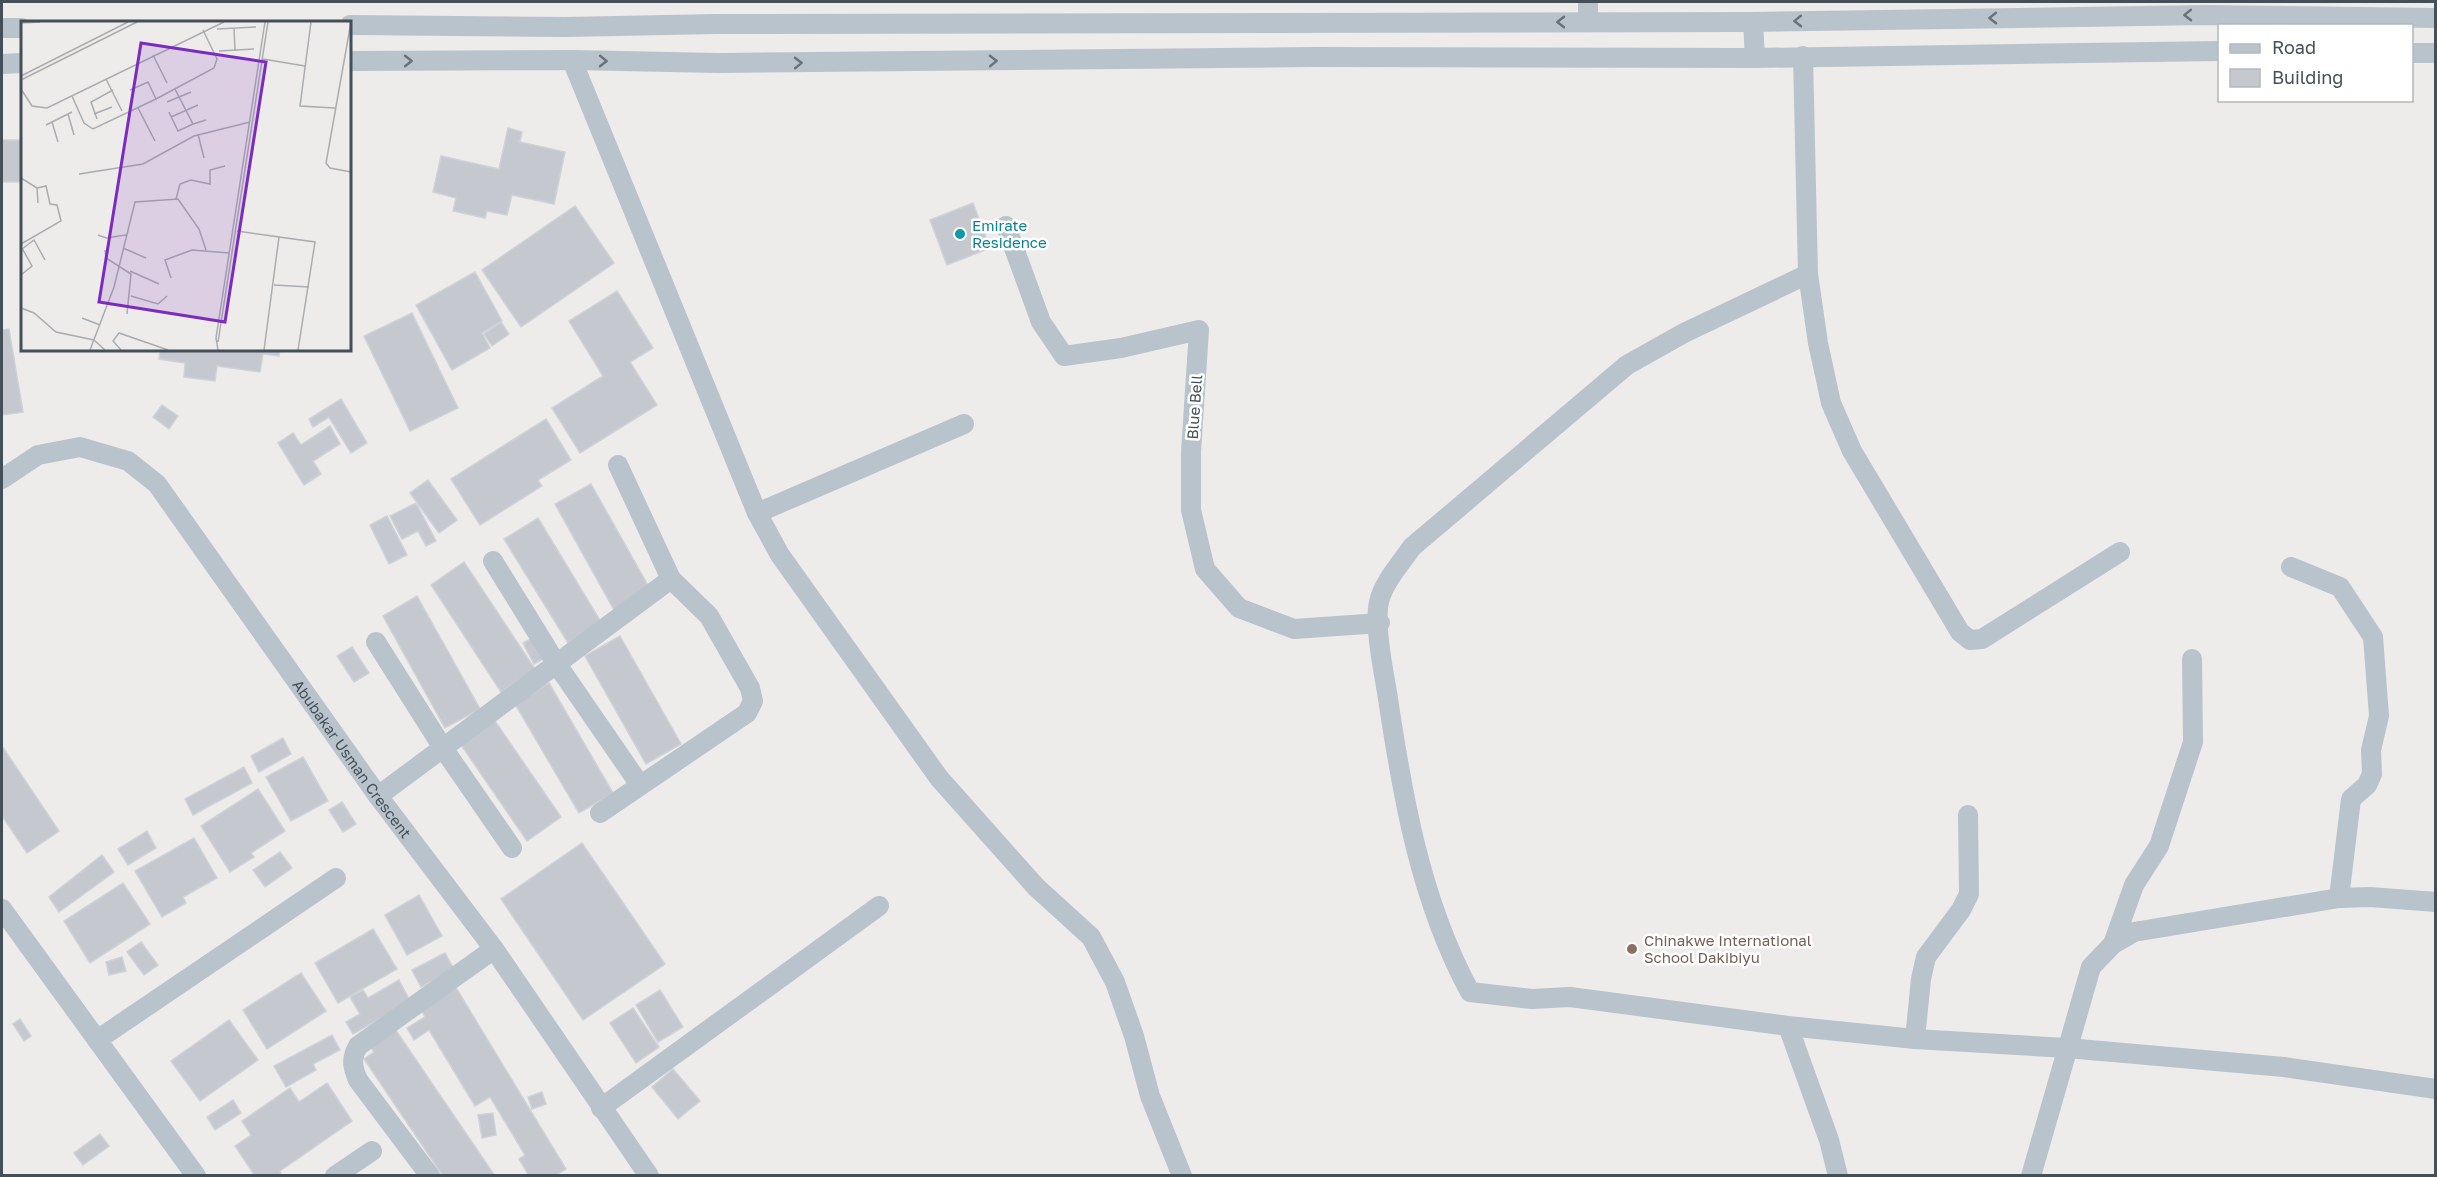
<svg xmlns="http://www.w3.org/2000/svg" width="2437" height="1177" font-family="'Golos Text',sans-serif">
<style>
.building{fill:#c5c8ce;stroke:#cfd2d7;stroke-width:1.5}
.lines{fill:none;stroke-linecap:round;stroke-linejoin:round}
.minor{stroke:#b9c3cb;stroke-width:20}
.oneway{stroke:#67727a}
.culture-dot{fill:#0f9aa8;stroke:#fff;stroke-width:2}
.education-dot{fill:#8d6e63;stroke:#fff;stroke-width:2}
.labels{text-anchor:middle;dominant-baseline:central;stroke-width:5;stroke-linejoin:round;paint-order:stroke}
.culture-label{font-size:15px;fill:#0d838f;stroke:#fff;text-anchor:start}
.street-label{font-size:15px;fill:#444f58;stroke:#fff}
.education-label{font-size:15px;fill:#785e54;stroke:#fff;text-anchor:start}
.inset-road{fill:none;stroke:#aaadb0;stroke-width:1.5}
.view{fill:#7b2cbf;fill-opacity:0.15;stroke:#7b2cbf;stroke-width:3}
.inset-edge{fill:none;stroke:#444f58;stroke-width:3}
</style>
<rect width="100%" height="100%" fill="#eeebeb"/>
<g class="building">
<polygon points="508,128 522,132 520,142 565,152 554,204 512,195 507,215 487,211 485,218 453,211 456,198 433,192 441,156 499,169"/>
<rect x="2" y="140" width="20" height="42"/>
<polygon points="973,203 990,248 947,265 930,220"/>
<polygon points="575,206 614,263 521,327 482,270"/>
<polygon points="475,272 502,321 482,333 490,348 452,370 416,305"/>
<polygon points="617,291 653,348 630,362 657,405 580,453 552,408 603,376 569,321"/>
<polygon points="412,313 458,408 410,431 364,336"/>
<polygon points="501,322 509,334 492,346 484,334"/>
<polygon points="9,329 23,412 2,415 2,330"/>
<polygon points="160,350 280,350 279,356 263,354 260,372 217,366 215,381 184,377 185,363 159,359"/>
<polygon points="341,399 367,443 351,453 329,417 313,427 309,419"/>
<polygon points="162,405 178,416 169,429 153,417"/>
<polygon points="546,419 571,460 538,480 542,486 480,525 451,479"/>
<polygon points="330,426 340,444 313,461 321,474 304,485 278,443 293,433 301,445"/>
<polygon points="428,480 457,520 439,533 410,493"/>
<polygon points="591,484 650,589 614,610 555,504"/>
<polygon points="416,503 436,541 426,546 418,531 402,539 390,516"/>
<polygon points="387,516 407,555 389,564 370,525"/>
<polygon points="538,518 601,622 568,643 504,539"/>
<polygon points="464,562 535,669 501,692 431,585"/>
<polygon points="417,596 480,709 445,728 383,616"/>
<polygon points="620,636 681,744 646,764 585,656"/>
<polygon points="534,637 545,658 534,664 523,643"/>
<polygon points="352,647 369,673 354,682 337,656"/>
<polygon points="549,683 613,793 579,813 515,704"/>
<polygon points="493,718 561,817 527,841 459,742"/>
<polygon points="283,738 291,754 259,772 251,756"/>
<polygon points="2,746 59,831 27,853 2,816"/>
<polygon points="303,757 328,801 291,821 266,777"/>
<polygon points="244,767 252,783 193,815 185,799"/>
<polygon points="258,789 285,831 251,853 254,857 230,872 201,826"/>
<polygon points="342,802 356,824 343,832 329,810"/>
<polygon points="147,831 156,848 128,865 118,849"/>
<polygon points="194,838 217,878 183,897 186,903 162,917 135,871"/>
<polygon points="582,843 665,964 583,1020 501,899"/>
<polygon points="280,852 292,868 265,887 253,870"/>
<polygon points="102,855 114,872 59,912 49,897"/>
<polygon points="123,883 150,924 90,963 64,921"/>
<polygon points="419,895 442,936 407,955 385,915"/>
<polygon points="373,929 397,969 338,1003 315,963"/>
<polygon points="141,942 158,965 144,975 127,952"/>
<polygon points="445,953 454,969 421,987 412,970"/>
<polygon points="122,957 126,971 109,975 106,962"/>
<polygon points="301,973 326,1011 267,1049 243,1010"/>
<polygon points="399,980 410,1001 353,1034 346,1022 360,1014 350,997 363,990 368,998"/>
<polygon points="455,986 566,1169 555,1176 529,1176 519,1159 525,1155 490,1097 475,1106 429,1030 414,1040 407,1028 425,1017 420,1008"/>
<polygon points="660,990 683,1027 658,1042 636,1005"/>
<polygon points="633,1008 659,1047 636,1063 610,1023"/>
<polygon points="20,1019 31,1036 24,1041 13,1024"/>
<polygon points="229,1020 258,1060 200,1101 171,1061"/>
<polygon points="395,1029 495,1176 443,1176 364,1059 374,1052 370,1046"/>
<polygon points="332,1035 340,1050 313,1064 316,1070 286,1087 274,1066"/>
<polygon points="673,1069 700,1101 678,1119 652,1087"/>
<polygon points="327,1083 352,1121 280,1171 281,1173 278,1176 255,1176 235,1146 251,1135 242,1121 290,1088 299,1102"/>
<polygon points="542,1092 546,1104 532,1109 528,1097"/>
<polygon points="233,1100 241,1113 215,1130 207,1117"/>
<polygon points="493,1113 496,1135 482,1138 478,1115"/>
<polygon points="100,1134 109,1146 83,1165 74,1153"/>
</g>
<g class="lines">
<g class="minor">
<polyline points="1588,2 1588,22"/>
<polyline points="1753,22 1755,58"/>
<polyline points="350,25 565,27 717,24 1753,22 2205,15 2436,18"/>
<polyline points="2,28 22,28"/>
<polyline points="2412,53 2436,53"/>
<polyline points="1803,56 1808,274 1818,343 1831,403 1852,451 1960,632 1970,640 1982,639 2120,552"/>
<polyline points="572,60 757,513 780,555 939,778 1036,887 1091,937 1115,982 1134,1036 1150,1096 1182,1176"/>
<polyline points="350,61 572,60 718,63 1312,57 1755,58 2220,51"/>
<polyline points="2,64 22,63"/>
<polyline points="1006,226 1041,322 1064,356 1121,348 1199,330 1191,452 1191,510 1205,569 1239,608 1294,629 1380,623"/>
<path d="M1808 274 1684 333 1627 365 1412 547C1401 563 1383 583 1379 602 1374 624 1383 669 1387 692 1402 794 1420 900 1470 992L1532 999 1570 997 1788 1026 1915 1039 2067 1048 2284 1067 2436 1089"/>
<path id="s1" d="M2 479 38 455 80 447 128 461 157 484 378 796 494 949 649 1176"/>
<polyline points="757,513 964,424"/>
<polyline points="493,561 556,663 640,785"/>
<polyline points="2291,567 2340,587 2373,637 2379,716 2371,750 2372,774 2367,785 2351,799 2339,898"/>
<polyline points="376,642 443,748 512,848"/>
<polyline points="378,796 671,579 618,465"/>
<polyline points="600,813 747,713 753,701 750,688 709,616 671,579"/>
<polyline points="2,909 196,1176"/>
<polyline points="2113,944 2134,885 2159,846 2193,742 2192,659"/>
<polyline points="1788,1026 1829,1140 1838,1176"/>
<polyline points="1915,1039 1921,979 1926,957 1961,910 1969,894 1968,815"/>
<polyline points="97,1040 336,878"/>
<polyline points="601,1108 879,906"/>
<polyline points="335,1176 372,1151"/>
<path d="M430 1176 358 1080C352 1066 351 1059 358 1046L494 949"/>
<polyline points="2031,1176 2091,967 2113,944 2134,932 2339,898 2370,897 2436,902"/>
</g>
</g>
<defs><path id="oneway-chevron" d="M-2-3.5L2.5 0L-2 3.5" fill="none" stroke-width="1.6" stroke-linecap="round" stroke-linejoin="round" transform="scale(1.5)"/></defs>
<g class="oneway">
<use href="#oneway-chevron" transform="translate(2188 15) rotate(179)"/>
<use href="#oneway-chevron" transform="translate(1993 18) rotate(179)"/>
<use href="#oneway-chevron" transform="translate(1798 21) rotate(179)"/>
<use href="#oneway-chevron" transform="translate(1561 22) rotate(180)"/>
<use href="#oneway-chevron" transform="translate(408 61)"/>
<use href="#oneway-chevron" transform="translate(603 61) rotate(1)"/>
<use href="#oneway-chevron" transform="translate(993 61) rotate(-1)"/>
<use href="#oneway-chevron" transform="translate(798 63) rotate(-1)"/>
</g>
<circle class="culture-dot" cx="960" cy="234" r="6"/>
<circle class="education-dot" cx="1632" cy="949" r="6"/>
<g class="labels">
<g class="culture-label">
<text x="972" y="225">Emirate<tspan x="972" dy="17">Residence</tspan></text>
</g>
<g class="street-label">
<text transform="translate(1194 407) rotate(-86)">Blue Bell</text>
<text stroke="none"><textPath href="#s1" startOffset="510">Abubakar Usman Crescent</textPath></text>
</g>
<g class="education-label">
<text x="1644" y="940">Chinakwe International<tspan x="1644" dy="17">School Dakibiyu</tspan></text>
</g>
</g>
<g transform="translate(21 21)">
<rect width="330" height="330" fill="#eeebeb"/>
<path class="inset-road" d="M290 1 279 85 314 87M330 1 305 142 309 147 330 151M0 2 19 1M213 7 214 29M196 8 235 6M198 30 233 28M132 34 146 62M242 38 284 45M0 55 107 1M85 58 101 90M0 59 116 1M0 68 11 85 26 87 203 1M154 68 172 103 185 99M109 69 127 61 135 78M51 75 63 102 72 108 135 78 193 47 196 38 182 9M146 81 170 71M117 87 134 120M148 91 157 110 172 103M47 93 53 114M73 93 91 86M150 96 177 84M76 98 70 81 92 69M31 101 37 121M25 104 51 91M177 113 183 137M58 153 122 143 173 115 229 101M0 157 16 167 17 182M155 178 159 163 170 159 189 163V149L204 145M216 210 258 216 243 329M77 214 85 217 105 214M258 216 294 221 277 329M0 223 40 200 36 184 29 183 25 165 16 167M102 227 125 237M1 228 13 219 24 239M84 229 85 237 110 253 106 293M109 250 138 263M0 254 11 245 1 227M150 257 144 239 171 229 208 232M253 264 288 266M110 275 137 283 146 275M0 287 13 292 35 311 73 319 84 329M61 297 79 304M197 321 247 1M69 329 93 266 114 181 157 178 178 208 185 229M100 329 92 320 98 312 147 329M197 329 195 317 244 1"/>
<path class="view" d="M120 22 245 41 204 301 78 281Z"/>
<rect width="330" height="330" class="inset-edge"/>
</g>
<rect width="2437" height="1177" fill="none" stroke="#444f58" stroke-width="6"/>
<rect x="2218" y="24" width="195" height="78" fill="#ffffff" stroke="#b4b9bc" stroke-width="1.5"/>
<rect x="2230" y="44" width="30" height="9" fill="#b9c3cb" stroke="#b4b9bc" stroke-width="1.5"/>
<text x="2272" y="54" font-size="18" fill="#444f58">Road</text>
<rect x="2230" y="69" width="30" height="18" fill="#c5c8ce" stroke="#b4b9bc" stroke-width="1.5"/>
<text x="2272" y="84" font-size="18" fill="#444f58">Building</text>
</svg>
